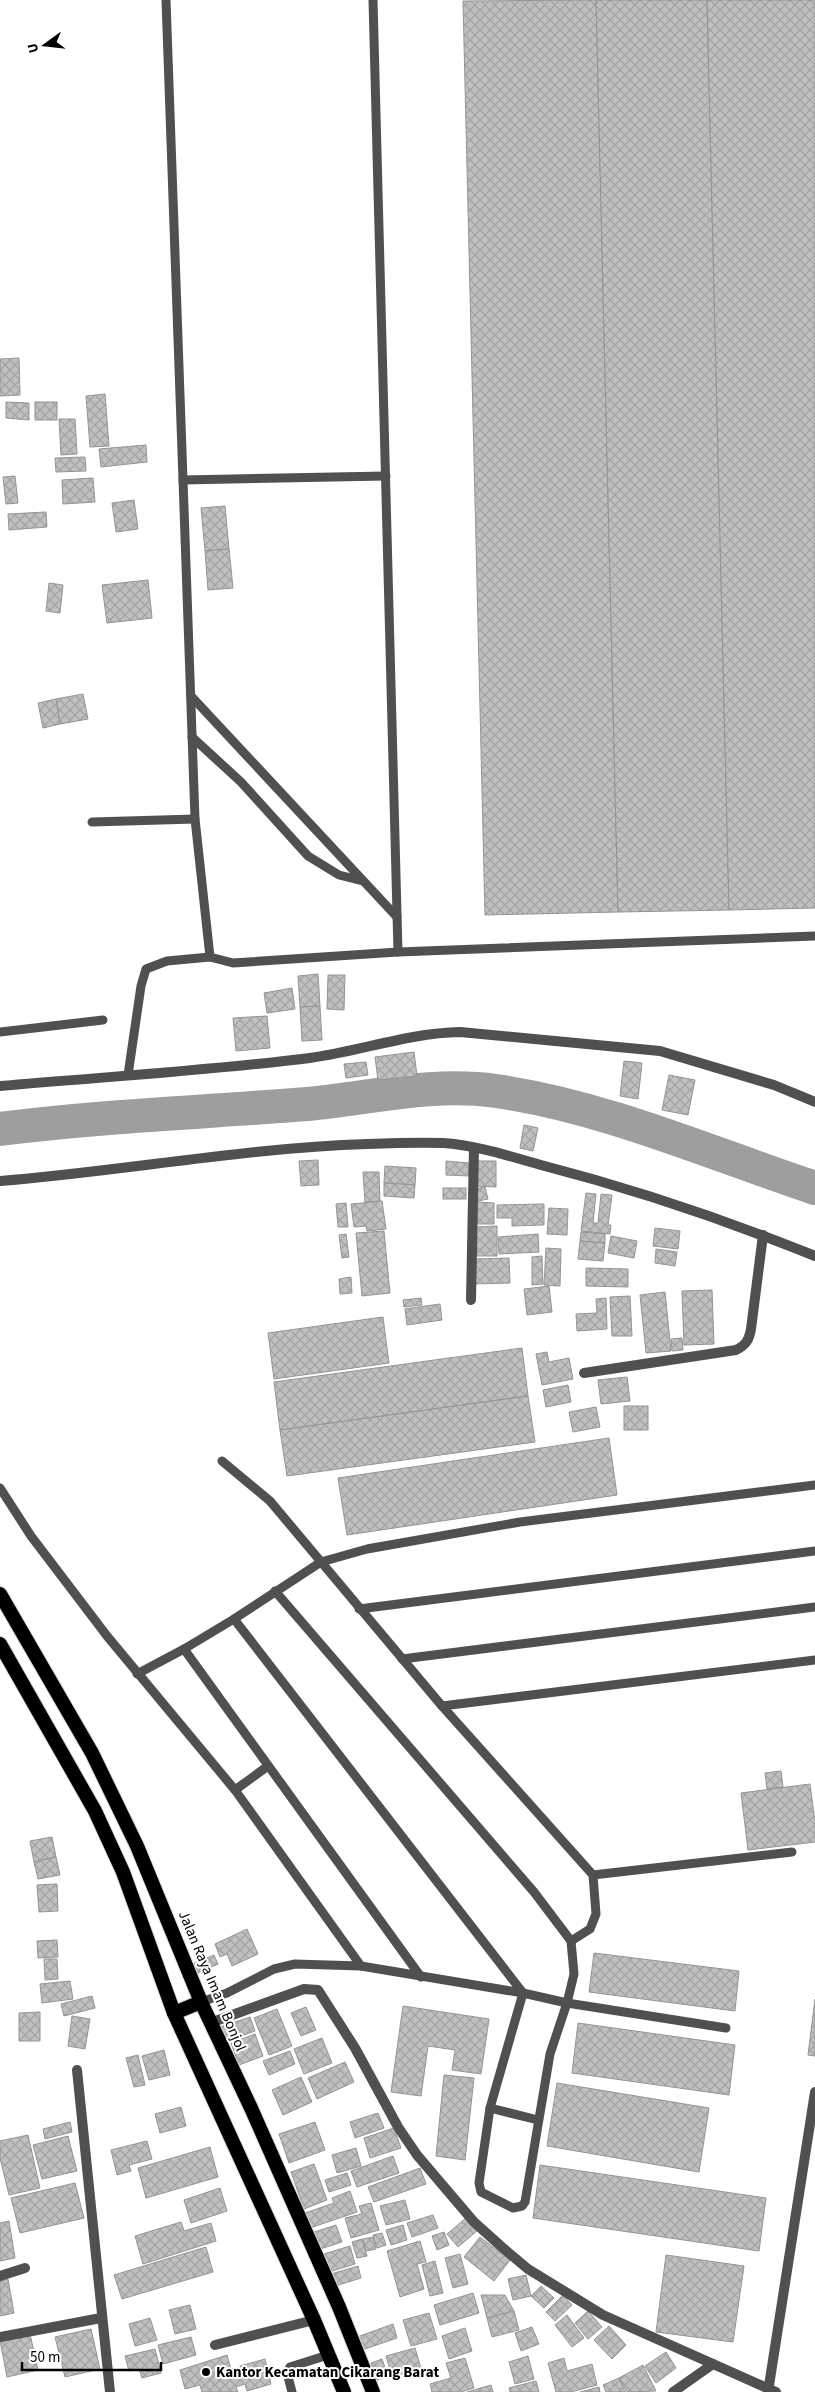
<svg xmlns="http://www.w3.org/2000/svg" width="815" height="2392" font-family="'Source Sans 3',sans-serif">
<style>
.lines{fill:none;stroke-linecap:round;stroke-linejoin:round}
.river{stroke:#9e9e9e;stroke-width:34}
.building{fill:url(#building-cross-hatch);stroke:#949494}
.trunk-casing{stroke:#dbdbdb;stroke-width:16}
.service{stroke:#505050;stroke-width:9}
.minor{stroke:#505050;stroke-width:10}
.trunk{stroke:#000;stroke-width:14}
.poi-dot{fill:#000;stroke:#fff;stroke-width:2}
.labels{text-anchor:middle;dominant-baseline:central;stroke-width:4;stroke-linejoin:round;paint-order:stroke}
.street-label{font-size:15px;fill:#000;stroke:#fff}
.poi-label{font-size:15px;font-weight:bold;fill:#000;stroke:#fff;text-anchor:start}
</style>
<defs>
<pattern id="building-cross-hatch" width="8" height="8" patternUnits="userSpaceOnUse" patternTransform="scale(1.25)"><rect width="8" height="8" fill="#c0c0c0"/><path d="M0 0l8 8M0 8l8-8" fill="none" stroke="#a3a3a3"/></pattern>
</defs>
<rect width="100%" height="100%" fill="#fff"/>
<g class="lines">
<path class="river" d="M0 1129C102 1116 206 1112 308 1104 371 1098 432 1082 496 1091 606 1107 710 1153 815 1188"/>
</g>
<g class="building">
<polygon points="596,0 618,912 485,915 463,1"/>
<polygon points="596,0 707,0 729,910 618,912"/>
<polygon points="707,0 815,0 815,908 729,910"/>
<polygon points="19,358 20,395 0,396 0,359"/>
<polygon points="105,394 109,446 90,447 86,396"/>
<polygon points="6,402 29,403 29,420 6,418"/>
<rect x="35" y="402" width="22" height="18"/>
<polygon points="59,419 75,419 77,454 61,455"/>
<polygon points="146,445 147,462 101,467 99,449"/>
<polygon points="85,457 86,471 56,472 55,458"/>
<polygon points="15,476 18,503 6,504 3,477"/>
<polygon points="93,478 95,502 63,504 62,480"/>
<polygon points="134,500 138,529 116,532 112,503"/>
<polygon points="225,506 229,549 205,551 201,508"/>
<polygon points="46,512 47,527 9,530 8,514"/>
<polygon points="229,549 233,588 208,590 205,551"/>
<polygon points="148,580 152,618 107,623 102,585"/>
<polygon points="49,583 63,585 60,613 46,611"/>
<polygon points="83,694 88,719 60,724 56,699"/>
<polygon points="56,699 60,724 43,728 38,703"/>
<polygon points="318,974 320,1006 300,1007 298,976"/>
<polygon points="328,975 345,975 344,1010 327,1009"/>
<polygon points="292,988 295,1009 267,1013 264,993"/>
<polygon points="320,1006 322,1040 302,1041 300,1007"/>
<polygon points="267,1016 270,1048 236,1051 233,1018"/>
<polygon points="414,1052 417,1076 378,1080 375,1057"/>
<polygon points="624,1061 642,1063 638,1099 620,1096"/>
<polygon points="366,1062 368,1075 346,1078 344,1064"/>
<polygon points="669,1075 695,1080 688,1115 662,1110"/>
<polygon points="524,1125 538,1128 533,1151 520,1148"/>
<polygon points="318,1160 319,1185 301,1186 299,1161"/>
<polygon points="446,1161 469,1163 469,1176 446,1175"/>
<polygon points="476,1161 496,1161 496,1187 476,1186"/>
<polygon points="385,1166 416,1168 415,1185 384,1183"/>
<polygon points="363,1172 379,1172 380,1201 365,1202"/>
<polygon points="384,1183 415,1185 414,1198 384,1196"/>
<polygon points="485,1187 488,1199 478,1201 475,1189"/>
<rect x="443" y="1188" width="23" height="11"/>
<polygon points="586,1193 596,1194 593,1223 598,1223 601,1194 612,1195 608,1225 611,1225 610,1234 581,1231"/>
<polygon points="382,1201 386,1229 367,1231 366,1226 354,1227 351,1204"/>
<polygon points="477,1202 494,1203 494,1224 477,1224"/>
<polygon points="346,1203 348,1227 338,1227 336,1204"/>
<polygon points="544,1204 544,1225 512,1226 512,1218 497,1218 497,1205"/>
<polygon points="549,1208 568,1209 567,1235 547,1234"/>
<polygon points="497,1226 497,1256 477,1256 476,1227"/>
<polygon points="655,1228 680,1231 678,1249 653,1246"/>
<polygon points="384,1231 390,1293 362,1296 356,1233"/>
<polygon points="581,1232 605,1234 605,1243 580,1241"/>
<polygon points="346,1234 349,1257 342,1258 339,1235"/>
<polygon points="538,1234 539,1252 499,1254 498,1237"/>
<polygon points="611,1236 637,1241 634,1258 608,1253"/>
<polygon points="580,1241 605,1243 603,1261 578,1259"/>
<polygon points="546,1248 561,1249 560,1286 544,1285"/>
<polygon points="656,1249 677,1252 675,1266 655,1263"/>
<polygon points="542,1256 543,1284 532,1285 532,1257"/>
<polygon points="509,1258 510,1283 474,1284 474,1259"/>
<polygon points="586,1268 628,1269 628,1287 586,1286"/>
<polygon points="351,1277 352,1293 340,1294 339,1279"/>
<polygon points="549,1286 552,1312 527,1315 524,1289"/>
<polygon points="712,1290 714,1344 684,1345 682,1291"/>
<polygon points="665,1292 671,1351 646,1353 640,1295"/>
<polygon points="630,1296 632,1336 612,1336 610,1297"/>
<polygon points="421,1298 422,1305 404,1307 403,1300"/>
<polygon points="606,1298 607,1329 577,1331 576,1314 597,1313 596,1299"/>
<polygon points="440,1304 442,1320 407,1325 405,1309"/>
<polygon points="383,1317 389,1363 274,1379 268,1333"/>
<polygon points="682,1338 683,1350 672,1351 671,1339"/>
<polygon points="522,1348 528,1396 280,1430 274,1382"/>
<polygon points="547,1352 549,1362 569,1358 573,1379 542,1385 536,1354"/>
<polygon points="627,1377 630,1401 601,1404 598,1380"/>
<polygon points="568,1385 571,1402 546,1407 543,1390"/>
<polygon points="528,1396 535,1442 287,1476 280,1430"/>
<rect x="624" y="1406" width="24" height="24"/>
<polygon points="596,1407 600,1427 573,1432 569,1412"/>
<polygon points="609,1438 617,1495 347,1535 338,1478"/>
<polygon points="781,1771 783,1787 767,1789 765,1773"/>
<polygon points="810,1784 815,1822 815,1842 748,1850 741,1793"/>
<polygon points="52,1837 56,1857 34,1862 30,1841"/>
<polygon points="56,1857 60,1875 38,1879 34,1862"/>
<polygon points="57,1884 58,1911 39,1912 37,1885"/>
<polygon points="247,1929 258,1954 232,1966 227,1954 220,1957 215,1944"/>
<polygon points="57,1940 58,1957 38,1958 37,1941"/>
<polygon points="594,1953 739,1971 735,2011 589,1992"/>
<polygon points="214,1955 218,1964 191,1976 187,1966"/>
<polygon points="44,1959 57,1959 58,1979 45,1980"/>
<polygon points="70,1981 73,1999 42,2003 40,1984"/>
<polygon points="92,1996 95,2008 64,2016 61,2004"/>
<polygon points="815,1999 815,2056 808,2055"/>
<polygon points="403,2006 489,2019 481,2074 452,2070 455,2050 428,2046 421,2096 391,2092"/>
<polygon points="306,2007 316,2030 301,2036 291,2013"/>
<polygon points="277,2009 292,2046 269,2055 254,2018"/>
<polygon points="40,2012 40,2041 19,2041 19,2013"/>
<polygon points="72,2016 90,2019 85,2049 68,2046"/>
<polygon points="250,2017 255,2031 225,2042 220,2027"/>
<polygon points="578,2023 735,2045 729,2095 572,2073"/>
<polygon points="255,2034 263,2056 239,2065 231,2043"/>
<polygon points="322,2038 332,2063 304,2074 294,2049"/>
<polygon points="164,2050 170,2075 149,2080 142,2056"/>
<polygon points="290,2051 295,2064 269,2075 263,2061"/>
<polygon points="138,2055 145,2085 134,2087 126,2058"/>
<polygon points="345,2062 354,2082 317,2099 308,2078"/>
<polygon points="444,2075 474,2078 465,2160 436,2156"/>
<polygon points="301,2077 312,2102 283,2115 272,2090"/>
<polygon points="557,2083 709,2108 699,2172 547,2146"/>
<polygon points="181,2107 186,2126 160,2133 155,2114"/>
<polygon points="378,2113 384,2128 355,2138 350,2122"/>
<polygon points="70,2122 72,2132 45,2139 43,2129"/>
<polygon points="315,2122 325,2150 289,2163 279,2134"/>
<polygon points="394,2128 401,2148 370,2158 364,2138"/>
<polygon points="28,2135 40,2188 9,2195 0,2158 0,2141"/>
<polygon points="68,2136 77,2171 42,2179 33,2145"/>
<polygon points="147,2141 152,2159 129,2165 131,2171 117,2175 111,2150"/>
<polygon points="210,2147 218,2177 146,2198 138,2168"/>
<polygon points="356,2148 361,2166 337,2173 332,2155"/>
<polygon points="393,2156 399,2173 357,2187 351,2171"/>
<polygon points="314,2164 327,2200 304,2209 291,2172"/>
<polygon points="540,2165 766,2198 759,2251 533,2218"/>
<polygon points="420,2168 426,2184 374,2202 368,2187"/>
<polygon points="347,2173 351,2185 329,2192 325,2180"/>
<polygon points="75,2183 84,2218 20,2233 11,2198"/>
<polygon points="220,2188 227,2211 191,2223 184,2200"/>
<polygon points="350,2191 357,2212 310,2228 305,2213 334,2203 332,2198"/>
<polygon points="405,2200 410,2219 386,2225 380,2206"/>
<polygon points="371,2203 379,2230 351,2238 345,2218 362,2214 359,2206"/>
<polygon points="433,2215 438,2228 412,2237 407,2223"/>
<polygon points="467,2217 478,2230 458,2247 447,2234"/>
<polygon points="9,2221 15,2258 0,2261 0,2223"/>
<polygon points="181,2222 184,2231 211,2223 216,2241 143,2264 135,2236"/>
<polygon points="336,2225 342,2242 317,2250 311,2233"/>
<polygon points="403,2225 407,2240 391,2245 386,2230"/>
<polygon points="444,2232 449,2245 437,2250 432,2236"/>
<polygon points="382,2233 386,2245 377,2248 373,2235"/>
<polygon points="373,2237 376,2249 366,2251 363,2239"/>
<polygon points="480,2237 510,2260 494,2281 464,2257"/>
<polygon points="362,2239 367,2256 357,2258 352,2242"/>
<polygon points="420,2241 426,2262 417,2264 424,2289 400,2297 387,2251"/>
<polygon points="350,2246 355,2264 329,2272 324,2254"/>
<polygon points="206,2247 213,2272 122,2299 114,2275"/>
<polygon points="460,2254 468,2284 453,2288 445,2258"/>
<polygon points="666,2255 744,2266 733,2342 656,2332"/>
<polygon points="435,2261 443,2293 430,2296 422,2265"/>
<polygon points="358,2266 361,2278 335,2286 331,2274"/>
<polygon points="526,2275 531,2296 513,2300 508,2279"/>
<polygon points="8,2279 14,2313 0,2316 0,2281"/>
<polygon points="541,2286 554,2298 544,2308 531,2296"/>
<polygon points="473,2293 479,2313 440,2325 434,2305"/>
<polygon points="481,2295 505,2295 514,2311 487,2318"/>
<polygon points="563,2295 572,2305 555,2321 546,2312"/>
<polygon points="190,2305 196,2329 175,2334 169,2310"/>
<polygon points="514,2311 519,2330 492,2337 487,2318"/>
<polygon points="588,2311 602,2327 588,2339 575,2323"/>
<polygon points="429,2313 437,2339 411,2346 403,2320"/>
<polygon points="567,2315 584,2338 572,2347 555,2325"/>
<polygon points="150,2318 157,2340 135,2346 129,2324"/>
<polygon points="393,2324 397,2338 362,2350 357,2337"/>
<polygon points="609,2326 626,2345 612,2359 594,2340"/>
<polygon points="532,2327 539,2344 521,2351 515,2333"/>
<polygon points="465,2328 472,2351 449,2359 442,2336"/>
<polygon points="91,2329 100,2369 65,2377 55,2337"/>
<polygon points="30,2334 38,2370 7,2377 0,2341"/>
<polygon points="191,2337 196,2355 163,2364 158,2345"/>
<polygon points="415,2348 421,2368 392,2377 386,2356"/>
<polygon points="155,2349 161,2373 142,2378 139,2369 129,2371 125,2356"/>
<polygon points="666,2352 676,2368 656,2383 645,2366"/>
<polygon points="227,2355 233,2376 242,2374 240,2366 265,2359 271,2384 247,2391 245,2384 236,2387 238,2392 202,2392 200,2385 185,2389 180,2370"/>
<polygon points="528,2356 534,2379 515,2384 509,2362"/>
<polygon points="465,2358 474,2388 461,2392 432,2392 430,2384 451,2378 446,2363"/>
<polygon points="564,2358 567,2371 592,2364 597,2385 571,2392 556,2392 548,2363"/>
<polygon points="382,2359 388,2376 377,2380 371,2363"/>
<polygon points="643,2365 656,2391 627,2392 619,2378"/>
<polygon points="619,2378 625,2392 606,2392 603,2385"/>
<polygon points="536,2381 539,2392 510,2392 509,2388"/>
<polygon points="491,2385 493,2392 467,2392"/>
<polygon points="599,2387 600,2392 580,2392"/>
</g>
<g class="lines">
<g class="trunk-casing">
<g id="trunk">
<polyline points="0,1594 92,1753 137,1846 201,2002 251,2108 339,2307 373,2392"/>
<polyline points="0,1644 95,1811 123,1872 174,2013 314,2320 344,2392"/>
<polyline points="174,2013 201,2002"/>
</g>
</g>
<g class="service">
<polyline points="166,0 195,819 210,957 233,963 398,952 815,936"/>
<polyline points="373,0 398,952"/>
<polyline points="183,480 386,476"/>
<polyline points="191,696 397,917"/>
<polyline points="192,737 241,782 308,856 339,875 363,881"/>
<polyline points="92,822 195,819"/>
<polyline points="0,1032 103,1020"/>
<polyline points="128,1075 141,986 146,969 167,961 210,957"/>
<polyline points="222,1461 270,1501 442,1706 593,1875 596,1914 590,1929 571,1941 534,1892 275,1591"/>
<polyline points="0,1488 31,1536 107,1636 235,1790 361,1966"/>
<polyline points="359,1609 815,1551"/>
<polyline points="234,1619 523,1993 490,2108 479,2183 481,2192 513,2208 522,2206 525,2202 550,2054 567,2003 574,1974 571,1941"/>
<polyline points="184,1649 421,1977"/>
<polyline points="402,1659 815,1607"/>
<polyline points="137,1674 184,1649 234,1619 321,1562 367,1549 520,1522 815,1485"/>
<polyline points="442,1706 815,1660"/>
<polyline points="235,1790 268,1766"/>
<polyline points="593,1875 792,1852"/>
<polyline points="201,2002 227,1993 274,1969 295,1964 361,1966 523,1993 567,2003 726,2028"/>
<polyline points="490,2108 538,2120"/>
<polyline points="292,2392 287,2373 290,2367 328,2355"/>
</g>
<g class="minor">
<path d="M0 1086C103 1077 207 1071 310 1058 361 1051 409 1033 460 1032L660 1051 774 1085 815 1102"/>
<path d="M0 1181C123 1171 244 1148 367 1144 392 1143 417 1142 443 1143 475 1145 509 1156 541 1165 634 1189 726 1220 815 1256"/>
<polyline points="471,1300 474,1148"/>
<path d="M584 1373 736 1350C746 1345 749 1340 751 1329L763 1235"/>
<polyline points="210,2023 304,1989 318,1990 355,2048 398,2127 417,2155 474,2222 503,2248 528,2269 603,2315 776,2392"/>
<polyline points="77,2070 110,2392"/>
<polyline points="0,2276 25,2268"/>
<polyline points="0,2337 101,2318"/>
<polyline points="215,2345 314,2320"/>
<polyline points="673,2392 713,2364"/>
<polyline points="768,2392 815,2092"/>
</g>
<use href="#trunk" class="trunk"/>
</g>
<circle class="poi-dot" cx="206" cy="2372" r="5"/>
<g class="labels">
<g class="street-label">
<text transform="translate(212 1981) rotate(67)">Jalan Raya Imam Bonjol</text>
</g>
<g class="poi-label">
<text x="216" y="2372">Kantor Kecamatan Cikarang Barat</text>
</g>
</g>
<g transform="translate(45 45) rotate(255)" stroke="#ffffff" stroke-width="4" paint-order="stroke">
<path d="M0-4L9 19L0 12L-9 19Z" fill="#000000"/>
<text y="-8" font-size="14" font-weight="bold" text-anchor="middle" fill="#000000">U</text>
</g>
<path d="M22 2362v8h139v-8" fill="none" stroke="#000000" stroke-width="2.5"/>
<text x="30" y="2362" font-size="15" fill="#000000" stroke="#ffffff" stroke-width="4" paint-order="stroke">50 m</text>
</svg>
